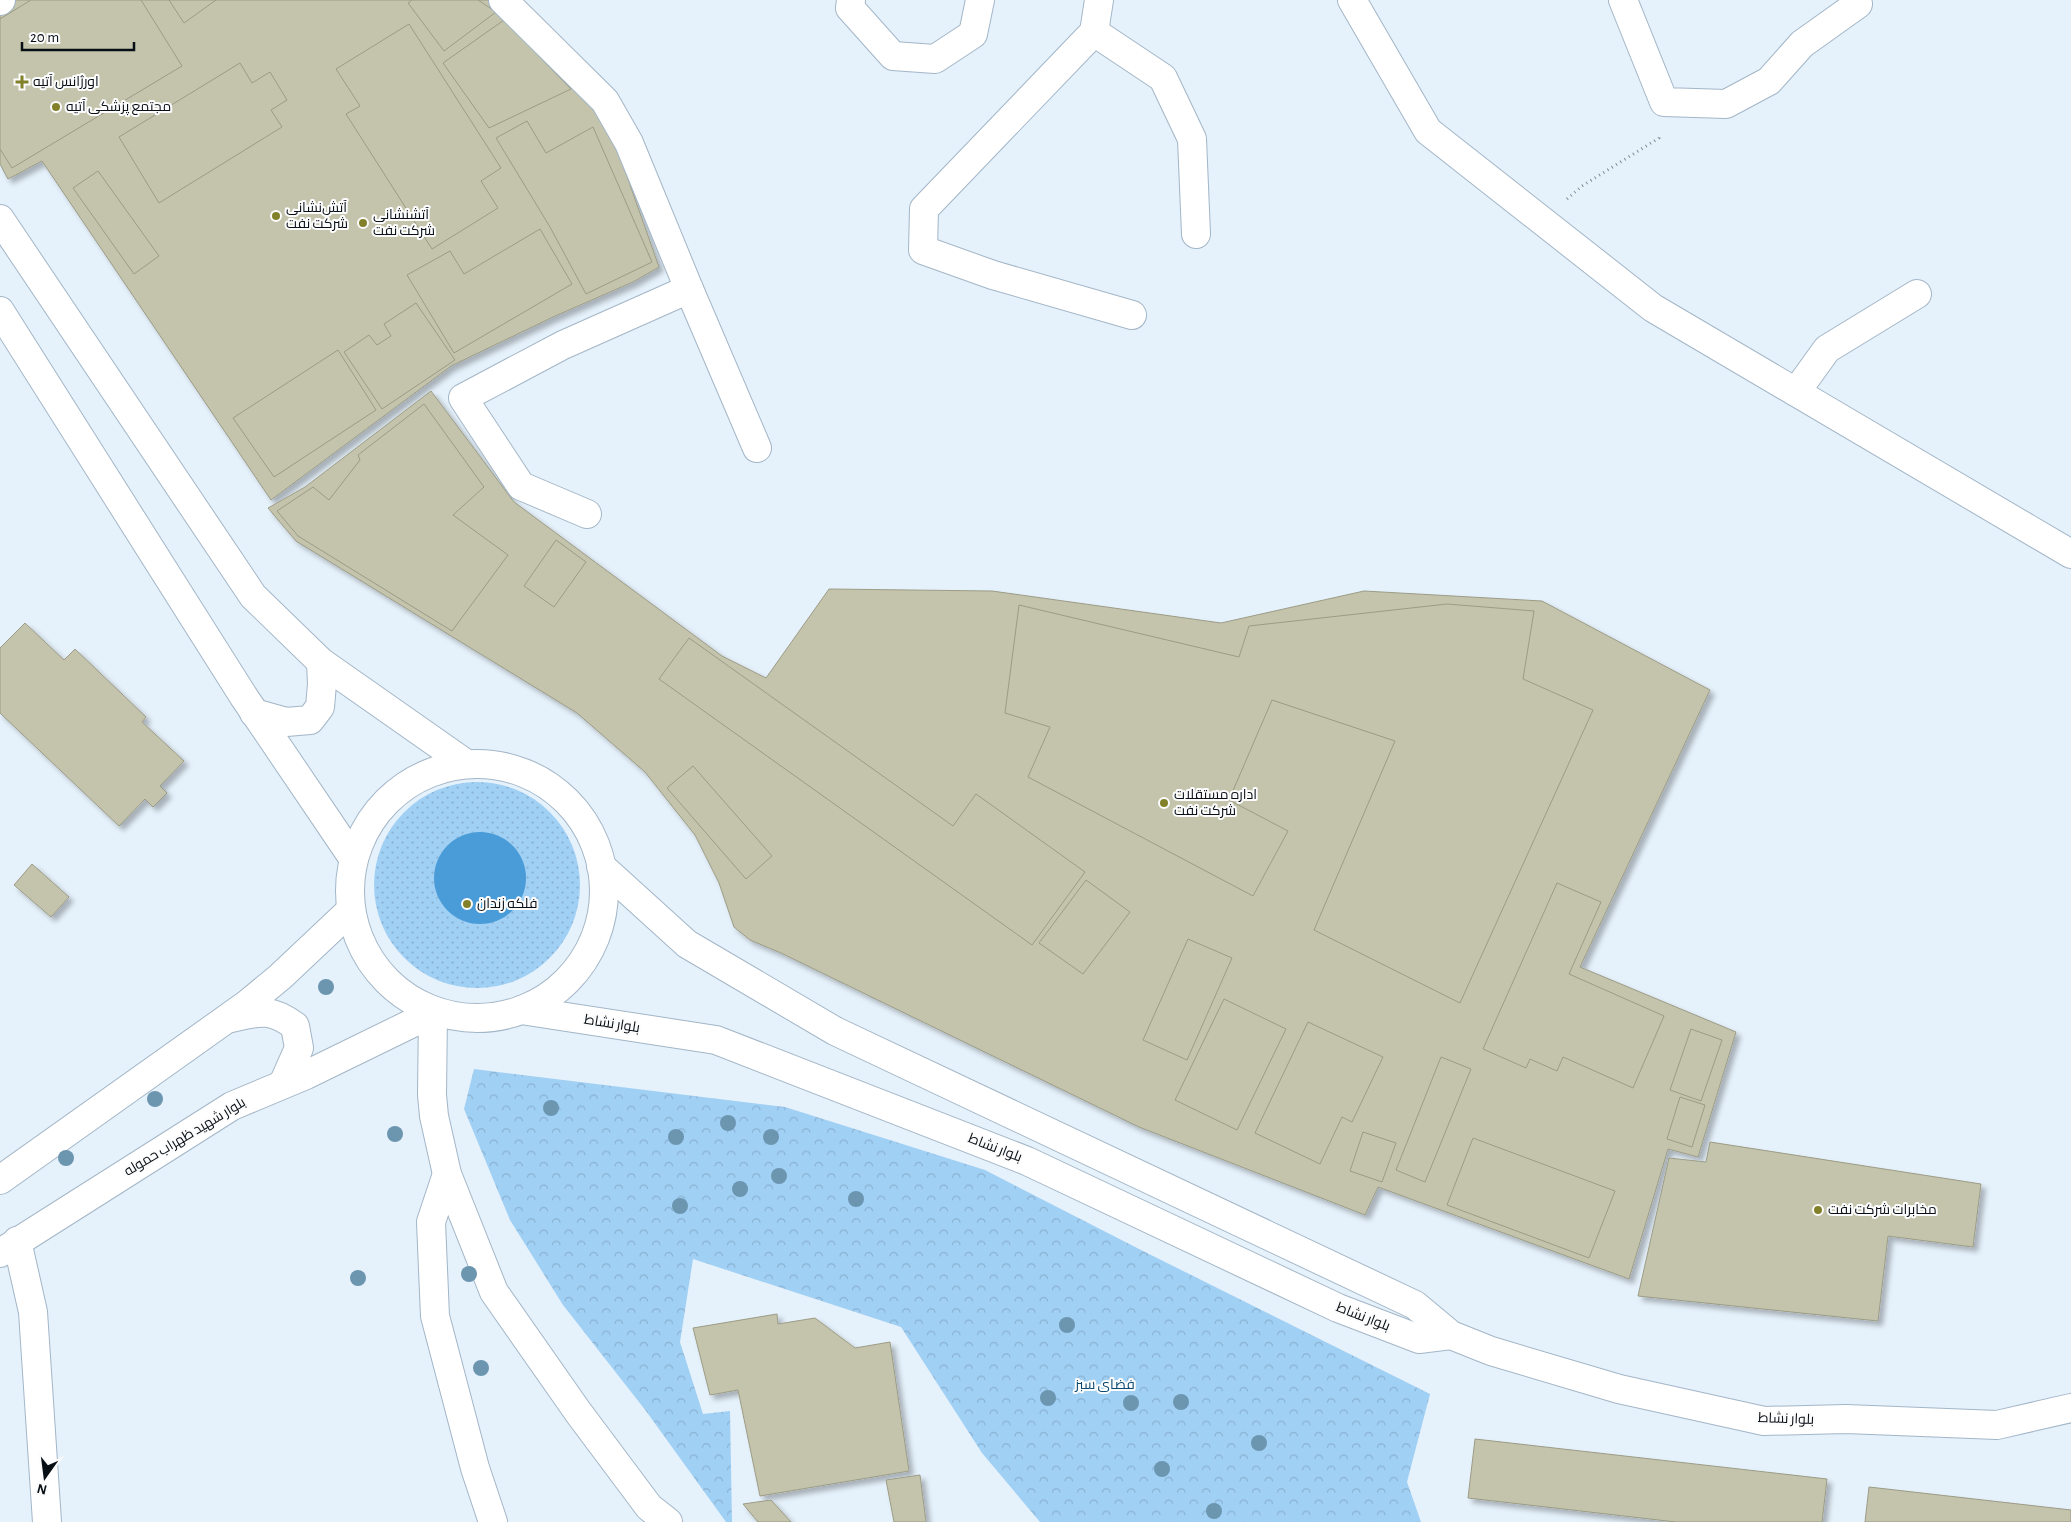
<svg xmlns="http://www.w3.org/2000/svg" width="2071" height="1522" font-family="'Alegreya Sans',Cairo,sans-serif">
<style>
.grass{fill:url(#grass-dots)}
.forest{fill:url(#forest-crowns)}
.water{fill:#499cd8}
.building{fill:#c4c4ad;stroke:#9c9c86;filter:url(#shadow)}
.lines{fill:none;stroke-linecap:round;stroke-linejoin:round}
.minor-casing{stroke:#a3b6c7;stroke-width:30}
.major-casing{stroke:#a3b6c7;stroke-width:30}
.path{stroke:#828c94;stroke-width:3;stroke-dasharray:1 4;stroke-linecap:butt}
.minor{stroke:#fff;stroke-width:28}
.major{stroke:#fff;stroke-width:28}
.tree{fill:#6c95b0}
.poi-dot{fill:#82812a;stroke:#fcfcfc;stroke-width:2}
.labels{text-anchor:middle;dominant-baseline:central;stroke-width:4;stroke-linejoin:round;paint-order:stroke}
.poi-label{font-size:14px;fill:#070e14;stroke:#fcfcfc;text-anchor:start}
.street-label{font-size:14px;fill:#070e14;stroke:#fcfcfc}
.park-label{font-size:14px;fill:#094972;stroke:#fcfcfc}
</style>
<defs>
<pattern id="grass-dots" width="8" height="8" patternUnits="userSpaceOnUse" patternTransform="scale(1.25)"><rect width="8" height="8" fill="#a1d0f5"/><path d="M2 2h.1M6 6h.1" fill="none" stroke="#89b1d1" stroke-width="1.8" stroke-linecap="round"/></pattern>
<pattern id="forest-crowns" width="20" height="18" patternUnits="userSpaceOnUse" patternTransform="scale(1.25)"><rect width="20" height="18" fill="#a1d0f5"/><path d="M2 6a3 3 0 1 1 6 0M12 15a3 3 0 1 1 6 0" fill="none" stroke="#89b1d1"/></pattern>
<filter id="shadow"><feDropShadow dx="4.5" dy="4.5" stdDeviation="2.5" flood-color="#0004"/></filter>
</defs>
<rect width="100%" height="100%" fill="#e5f1fb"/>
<circle class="grass" cx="477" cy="885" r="103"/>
<polygon class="forest" points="474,1069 785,1107 985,1170 1141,1250 1430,1394 1407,1482 1421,1522 1040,1522 982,1453 901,1327 693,1259 680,1342 703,1414 730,1411 732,1522 726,1522 646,1411 563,1305 510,1220 464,1109"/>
<circle class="water" cx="480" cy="878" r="46"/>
<g class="building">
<polygon points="16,0 488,0 509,15 598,94 659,267 633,282 553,317 451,366 271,500 42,161 8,179 0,164 0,11"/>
<polygon points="31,0 141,0 182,66 12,168 0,149 0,19"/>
<polygon points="169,0 216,0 184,23"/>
<polygon points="412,0 478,0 496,12 444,51 408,3"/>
<polygon points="504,20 571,89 489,128 443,63"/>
<polygon points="409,24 501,168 481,181 498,208 432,249 346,114 360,106 336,69"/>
<polygon points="240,63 252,83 270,72 287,100 271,110 282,127 159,203 119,137"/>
<polygon points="527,121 546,153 593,127 652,262 586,294 550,227 496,138"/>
<polygon points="98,171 159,256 134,274 73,188"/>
<polygon points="540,229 572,284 454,353 407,275 450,251 464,274"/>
<polygon points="416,303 455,360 382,409 344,352 369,335 377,345 391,336 384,324"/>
<polygon points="338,350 376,410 274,477 233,418"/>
<polygon points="431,391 514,502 722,656 766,678 829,589 992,591 1221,623 1364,591 1542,601 1710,690 1580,967 1736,1032 1698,1157 1668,1149 1629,1279 1378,1187 1365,1215 1139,1127 781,953 750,940 734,927 719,883 695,835 645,772 577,713 296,541 268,508 305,487"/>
<polygon points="424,404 484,487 453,515 508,555 452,631 298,536 277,511 313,487 329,500 360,460 358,455"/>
<polygon points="556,540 586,562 554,607 524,586"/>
<polygon points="1447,604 1534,611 1523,679 1593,710 1460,1003 1314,930 1395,741 1272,700 1229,800 1288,831 1253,896 1028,777 1050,727 1005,713 1019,605 1239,657 1249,626"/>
<polygon points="25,623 64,660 75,649 146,717 142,722 184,761 160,786 167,793 153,807 145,799 119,826 0,713 0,648"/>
<polygon points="689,638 953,826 976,794 1085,872 1032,945 659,679"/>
<polygon points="693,766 772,856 746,879 667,788"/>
<polygon points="32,864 69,897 51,917 14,885"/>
<polygon points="1086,880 1130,912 1083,974 1039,943"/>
<polygon points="1557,883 1601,902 1569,974 1664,1016 1633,1088 1563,1057 1557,1071 1530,1059 1526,1068 1483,1049"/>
<polygon points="1188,939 1232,958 1187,1060 1143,1040"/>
<polygon points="1224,999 1286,1029 1237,1130 1175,1100"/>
<polygon points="1308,1022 1383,1057 1352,1122 1342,1117 1320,1164 1255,1133"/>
<polygon points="1691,1029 1722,1040 1701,1101 1670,1090"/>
<polygon points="1441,1057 1471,1069 1425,1182 1396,1170"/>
<polygon points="1680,1097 1705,1105 1692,1147 1667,1139"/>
<polygon points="1363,1132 1396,1143 1382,1182 1350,1171"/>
<polygon points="1473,1138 1615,1191 1589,1258 1447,1205"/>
<polygon points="1710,1142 1981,1184 1973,1247 1888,1236 1878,1321 1638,1296 1669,1158 1706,1162"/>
<polygon points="777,1314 778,1324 815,1318 855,1348 890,1342 909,1471 760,1496 738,1390 710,1395 693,1328"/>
<polygon points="1475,1439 1827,1479 1822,1522 1676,1522 1468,1498"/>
<polygon points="920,1475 926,1522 894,1522 886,1480"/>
<polygon points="1869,1487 2071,1510 2071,1522 1865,1522"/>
<polygon points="771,1500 791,1522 758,1522 743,1504"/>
</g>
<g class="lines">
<g class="minor-casing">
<g id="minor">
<polyline points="503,0 605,101 629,143 689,289"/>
<polyline points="851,0 850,8 893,56 935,59 973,34 980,0"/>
<polyline points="1099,0 1094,32 924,209 923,250 993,275 1132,315"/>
<polyline points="1352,0 1428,131 1653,308 2071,554"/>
<polyline points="1623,0 1664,102 1726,104 1769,81 1802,44 1858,4"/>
<polyline points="0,1 1,0"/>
<polyline points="1094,32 1163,78 1192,139 1196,234"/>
<polyline points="1796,392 1827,349 1917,294"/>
<polyline points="587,514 521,486 463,398 563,345 689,289 757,448"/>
<polyline points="433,1013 432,1095 434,1116 447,1174 494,1292 578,1412 649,1507 668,1522"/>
<polyline points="447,1174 431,1222 435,1316 475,1468 493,1522"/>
<polyline points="17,1241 33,1312 47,1522"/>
</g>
</g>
<g class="major-casing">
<g id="major">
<polyline points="0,219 253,596 321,662 465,763"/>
<polyline points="0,311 244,697 353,858"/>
<polyline points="254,713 286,722 310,720 320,707 322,684 321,662"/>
<circle cx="477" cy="891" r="127"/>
<polyline points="601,866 687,944 835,1031 1415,1305 1451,1335 1491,1351 1619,1389 1764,1421 1846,1419 1997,1425 2071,1408"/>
<polyline points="521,1010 716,1040 1027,1161 1338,1308 1419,1339 1451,1335"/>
<path d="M231 1018C259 1012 270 1007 295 1026L299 1048 283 1084"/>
<polyline points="0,1180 246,1005 280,977 351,910"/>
<polyline points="0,1253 232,1106 306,1075 433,1013"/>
</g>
</g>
<polyline class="path" points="1567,199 1582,186 1659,138 1659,135"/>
<use href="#minor" class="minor"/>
<use href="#major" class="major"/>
</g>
<g class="tree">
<circle cx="326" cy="987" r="8"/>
<circle cx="155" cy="1099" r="8"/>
<circle cx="551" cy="1108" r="8"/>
<circle cx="728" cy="1123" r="8"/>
<circle cx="395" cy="1134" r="8"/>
<circle cx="676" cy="1137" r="8"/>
<circle cx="771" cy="1137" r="8"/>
<circle cx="66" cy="1158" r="8"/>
<circle cx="779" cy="1176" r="8"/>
<circle cx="740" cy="1189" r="8"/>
<circle cx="856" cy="1199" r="8"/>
<circle cx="680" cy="1206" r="8"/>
<circle cx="469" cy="1274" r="8"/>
<circle cx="358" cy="1278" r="8"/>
<circle cx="1067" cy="1325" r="8"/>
<circle cx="481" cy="1368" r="8"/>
<circle cx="1048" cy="1398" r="8"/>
<circle cx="1181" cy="1402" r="8"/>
<circle cx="1131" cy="1403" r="8"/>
<circle cx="1259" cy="1443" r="8"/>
<circle cx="1162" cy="1469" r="8"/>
<circle cx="1214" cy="1511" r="8"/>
</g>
<g class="poi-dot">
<path d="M19.5 74.5h5v5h5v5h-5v5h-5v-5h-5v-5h5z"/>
<circle cx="56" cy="107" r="5"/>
<circle cx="276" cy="216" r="5"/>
<circle cx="363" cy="223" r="5"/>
<circle cx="1164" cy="803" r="5"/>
<circle cx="467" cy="904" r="5"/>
<circle cx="1818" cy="1210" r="5"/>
</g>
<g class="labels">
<g class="poi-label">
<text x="33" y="82">اورژانس آتیه</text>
<text x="66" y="107">مجتمع پزشکی آتیه</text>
<text x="286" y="208">آتش‌نشانی<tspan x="286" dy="16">شرکت نفت</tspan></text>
<text x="373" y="215">آتشنشانی<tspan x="373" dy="16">شرکت نفت</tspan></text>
<text x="1174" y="795">اداره مستقلات<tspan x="1174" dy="16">شرکت نفت</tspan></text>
<text x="477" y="904">فلکه زندان</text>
<text x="1828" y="1210">مخابرات شرکت نفت</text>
</g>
<g class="street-label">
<text transform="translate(612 1024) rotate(9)">بلوار نشاط</text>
<text transform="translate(185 1137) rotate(-31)">بلوار شهید ظهراب حموله</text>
<text transform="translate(995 1148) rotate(21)">بلوار نشاط</text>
<text transform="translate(1363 1317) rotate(21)">بلوار نشاط</text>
<text transform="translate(1786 1419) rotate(2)">بلوار نشاط</text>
</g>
<g class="park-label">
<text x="1105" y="1385">فضای سبز</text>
</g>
</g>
<g transform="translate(45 1477) rotate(194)" stroke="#fcfcfc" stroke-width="4" paint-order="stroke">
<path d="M0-4L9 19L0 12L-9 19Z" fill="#070e14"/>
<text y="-8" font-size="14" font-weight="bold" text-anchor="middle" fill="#070e14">N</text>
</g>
<path d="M22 42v8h112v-8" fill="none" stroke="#070e14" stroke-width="2.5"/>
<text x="30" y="42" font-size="15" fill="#070e14" stroke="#fcfcfc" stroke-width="4" paint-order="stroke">20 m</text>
</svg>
